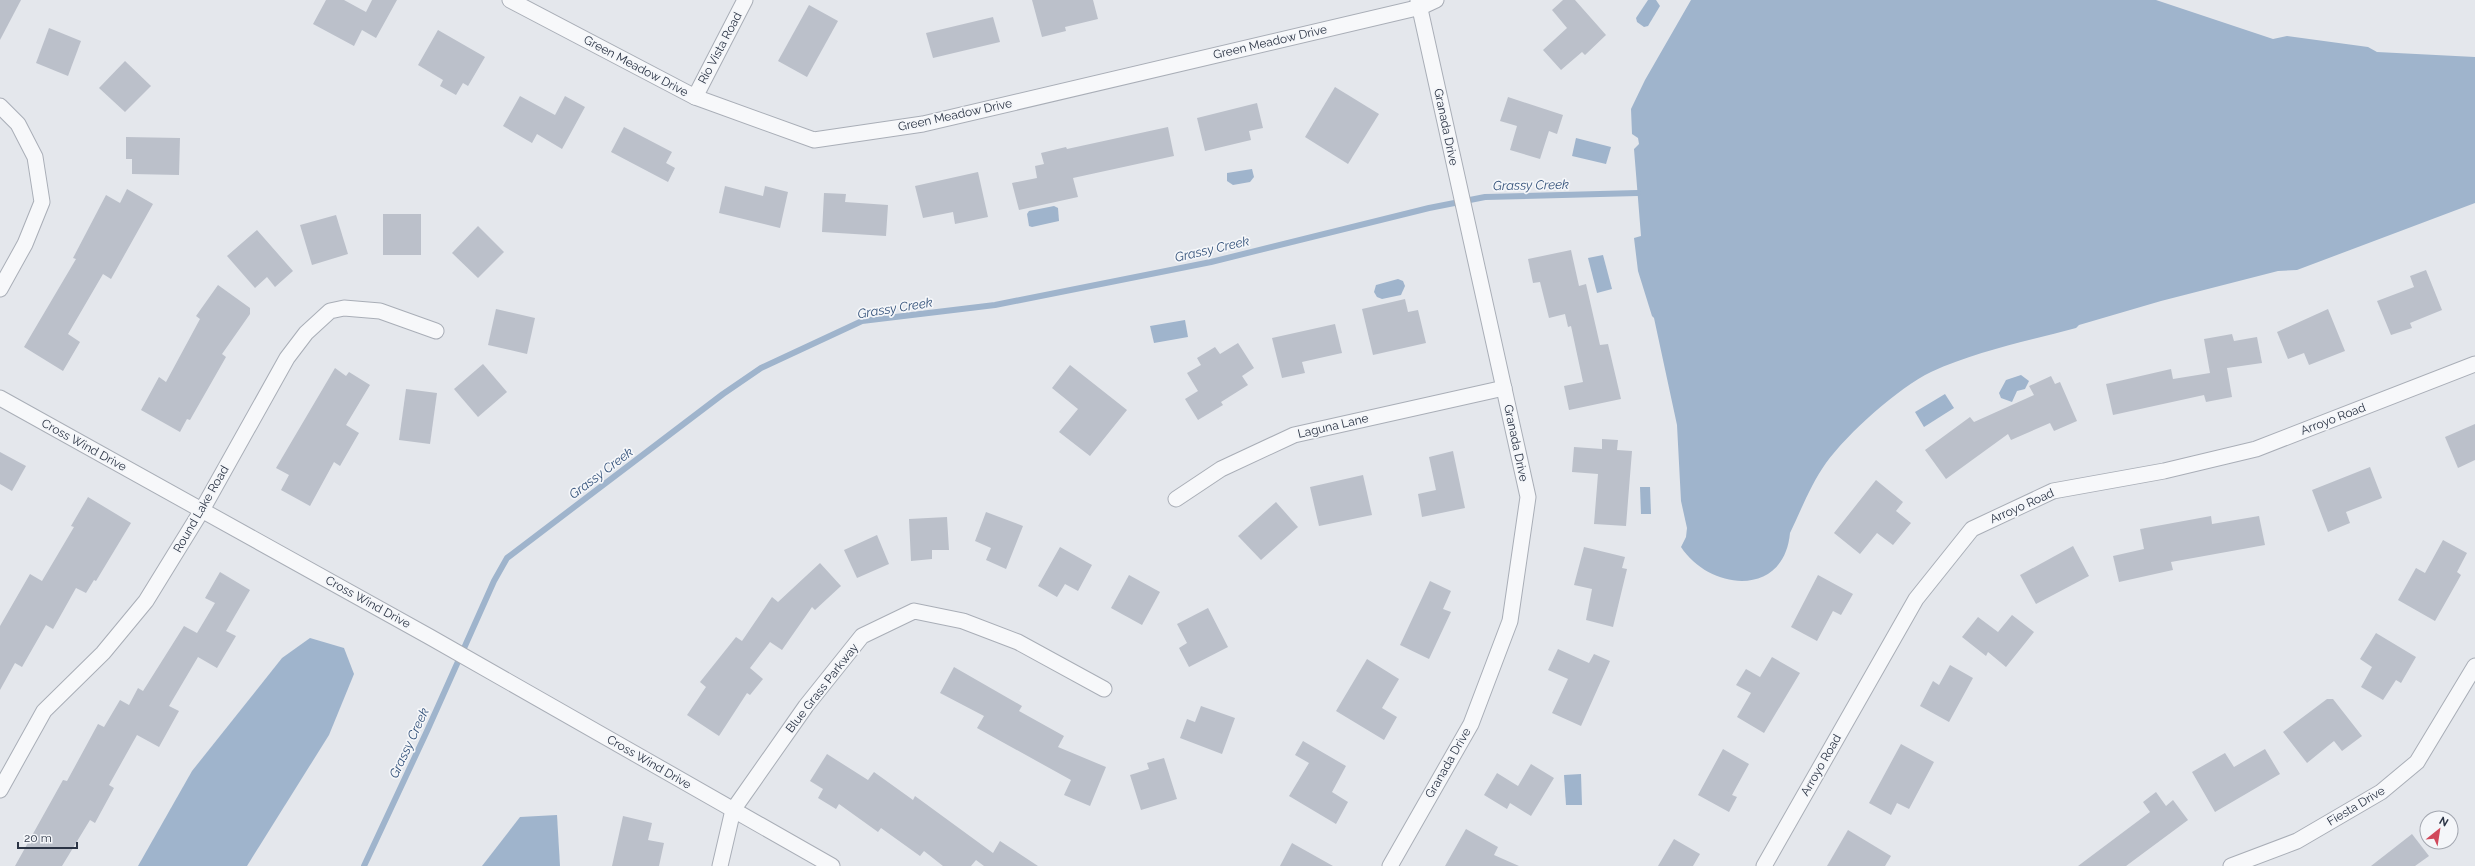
<svg xmlns="http://www.w3.org/2000/svg" width="2475" height="866" font-family="Raleway,sans-serif">
<style>
.water{fill:#9fb4cc}
.lines{fill:none;stroke-linecap:round;stroke-linejoin:round}
.stream{stroke:#9fb4cc;stroke-width:6}
.building{fill:#bbc0ca}
.minor-casing{stroke:#a9aeb7;stroke-width:17}
.minor{stroke:#f7f8fa;stroke-width:15}
.labels{text-anchor:middle;dominant-baseline:central;stroke-width:3.5;stroke-linejoin:round;paint-order:stroke}
.street-label{font-size:12px;fill:#2b3445;stroke:#f4f6f9}
.water-label{font-size:13px;font-style:italic;fill:#34527a;stroke:#f4f6f9}
</style>
<rect width="100%" height="100%" fill="#e4e7ec"/>
<g class="water">
<polygon points="1648,0 1656,0 1660,6 1648,26 1644,27 1637,22 1636,18"/>
<path d="M1691 0H2156L2273 39 2287 36 2368 47 2377 52 2475 57V203L2297 270 2278 271 2161 301 2079 325 2076 328C2028 341 1977 351 1931 372 1898 388 1848 433 1826 463 1811 484 1801 510 1790 533 1784 598 1710 591 1681 547L1686 537 1687 528 1681 501 1677 425 1654 318 1652 316 1638 271 1634 238 1641 236 1634 149 1639 144 1638 138 1632 134 1631 109 1645 80Z"/>
<polygon points="1576,138 1611,147 1606,164 1572,156"/>
<polygon points="1252,169 1254,177 1250,182 1233,185 1227,181 1227,173"/>
<polygon points="1054,206 1058,208 1059,221 1032,227 1029,226 1027,214 1029,211"/>
<polygon points="1603,255 1612,289 1597,293 1588,258"/>
<polygon points="1398,279 1403,281 1405,286 1401,295 1382,299 1377,297 1374,292 1376,285"/>
<polygon points="1185,320 1188,337 1154,343 1150,326"/>
<polygon points="2021,375 2029,381 2025,389 2017,391 2012,402 2001,398 1999,393 2006,380"/>
<polygon points="1945,394 1954,408 1924,427 1915,412"/>
<polygon points="1640,487 1650,487 1651,514 1641,514"/>
<polygon points="310,638 344,648 354,674 329,735 247,866 138,866 192,771 282,658"/>
<polygon points="1581,774 1582,805 1566,805 1564,775"/>
<polygon points="557,815 560,866 482,866 520,817"/>
</g>
<g class="lines">
<polyline class="stream" points="364,866 427,731 494,581 507,558 723,394 761,368 862,321 995,305 1211,262 1429,208 1485,197 1638,193"/>
</g>
<g class="building">
<polygon points="0,0 21,0 0,40"/>
<polygon points="326,0 344,0 366,12 372,0 397,0 376,38 362,30 354,46 313,24"/>
<polygon points="1032,0 1093,0 1098,19 1065,27 1066,31 1042,37"/>
<polygon points="1563,0 1575,0 1606,35 1585,55 1582,52 1561,70 1543,50 1567,28 1552,10"/>
<polygon points="809,5 838,21 807,77 778,61"/>
<polygon points="993,17 1000,42 933,58 926,33"/>
<polygon points="49,28 81,41 68,76 36,63"/>
<polygon points="438,30 485,57 468,86 463,83 456,95 440,86 443,80 418,65"/>
<polygon points="125,61 151,86 125,112 99,88"/>
<polygon points="1335,87 1379,114 1348,164 1305,137"/>
<polygon points="520,96 555,115 565,96 585,107 562,149 537,134 532,143 503,126"/>
<polygon points="1508,97 1563,115 1557,134 1549,131 1540,159 1510,150 1517,126 1500,121"/>
<polygon points="1257,103 1263,128 1249,131 1251,140 1205,151 1197,118"/>
<polygon points="624,127 672,152 666,163 675,168 668,182 611,152"/>
<polygon points="1168,127 1174,156 1073,178 1078,197 1019,210 1012,183 1037,178 1035,166 1044,164 1041,153 1066,147 1067,149"/>
<polygon points="126,137 180,138 179,175 132,174 132,159 126,159"/>
<polygon points="978,172 988,217 955,224 953,212 923,218 915,186"/>
<polygon points="725,186 763,196 765,186 788,192 780,228 719,213"/>
<polygon points="127,189 153,204 111,279 103,274 68,334 80,342 63,371 24,347 76,259 73,258 106,195 120,203"/>
<polygon points="824,193 846,194 845,202 888,205 886,236 822,232"/>
<rect x="383" y="214" width="38" height="41"/>
<polygon points="336,215 348,254 312,265 300,225"/>
<polygon points="478,226 504,252 478,278 452,253"/>
<polygon points="257,230 293,271 275,287 267,277 255,288 227,256"/>
<polygon points="1571,250 1579,286 1586,284 1600,345 1608,344 1621,399 1569,410 1564,386 1583,382 1571,326 1568,327 1565,314 1549,318 1540,282 1533,283 1528,259"/>
<polygon points="2426,270 2442,310 2410,323 2412,328 2391,335 2377,301 2414,287 2410,276"/>
<polygon points="218,285 250,308 250,314 222,354 226,357 190,420 187,419 180,432 141,410 159,377 166,382 200,319 196,316"/>
<polygon points="1405,299 1408,312 1418,310 1426,343 1373,355 1362,309"/>
<polygon points="496,309 535,318 527,354 488,345"/>
<polygon points="2328,309 2345,351 2309,365 2304,353 2288,359 2277,332"/>
<polygon points="1335,324 1342,353 1302,362 1305,373 1282,378 1272,338"/>
<polygon points="2232,334 2234,341 2257,337 2262,363 2227,368 2232,397 2206,402 2204,395 2113,415 2106,384 2171,369 2173,379 2210,373 2204,339"/>
<polygon points="1238,343 1254,368 1242,376 1248,385 1221,402 1223,405 1198,420 1185,399 1198,391 1187,373 1201,365 1197,358 1215,347 1220,354"/>
<polygon points="483,364 507,392 478,417 454,389"/>
<polygon points="1070,365 1127,410 1090,456 1059,432 1078,409 1052,388"/>
<polygon points="335,368 346,376 349,372 370,385 346,425 359,433 340,466 334,462 310,506 281,490 289,475 276,468"/>
<polygon points="2051,376 2055,384 2060,382 2077,421 2054,431 2050,423 2011,440 2008,434 1946,479 1925,450 1970,417 1974,422 2034,395 2029,386"/>
<polygon points="406,389 437,393 430,444 399,440"/>
<polygon points="2475,424 2475,460 2458,468 2445,437"/>
<polygon points="1602,439 1618,440 1617,450 1632,451 1626,526 1594,524 1598,474 1572,472 1574,447 1602,449"/>
<polygon points="1453,451 1465,508 1422,517 1418,494 1436,490 1429,457"/>
<polygon points="0,452 26,466 12,491 0,484"/>
<polygon points="2370,467 2382,498 2346,512 2350,523 2328,532 2312,490"/>
<polygon points="1363,475 1372,515 1319,526 1310,487"/>
<polygon points="1876,480 1903,502 1896,511 1911,523 1893,545 1877,533 1860,554 1834,533"/>
<polygon points="88,497 131,523 96,581 94,580 86,593 76,588 53,629 46,625 22,667 15,663 0,690 0,626 30,574 42,581 74,527 71,526"/>
<polygon points="1276,502 1298,527 1261,560 1238,536"/>
<polygon points="986,512 1023,526 1006,569 986,560 991,548 975,541"/>
<polygon points="2211,516 2212,524 2259,516 2265,545 2171,562 2173,570 2119,582 2113,556 2144,549 2140,529"/>
<polygon points="947,517 949,550 932,550 932,559 911,561 909,519"/>
<polygon points="877,535 889,564 857,578 844,550"/>
<polygon points="2443,540 2467,553 2457,572 2461,575 2435,621 2398,600 2416,568 2425,573"/>
<polygon points="2073,546 2089,576 2036,604 2020,575"/>
<polygon points="1060,547 1092,565 1078,591 1065,584 1057,597 1038,586"/>
<polygon points="1584,547 1625,557 1622,568 1627,569 1613,627 1586,620 1592,589 1574,585"/>
<polygon points="820,563 841,586 815,610 812,607 782,650 770,642 750,668 763,679 750,695 747,693 719,736 687,715 706,687 700,682 736,637 742,641 772,597 778,602"/>
<polygon points="220,572 250,590 226,631 236,636 217,668 198,657 169,706 179,711 159,747 137,735 109,785 114,788 95,823 90,820 62,866 15,866 63,780 67,781 98,724 104,727 120,700 129,705 138,688 143,691 184,626 197,633 215,603 205,598"/>
<polygon points="1129,575 1160,592 1142,625 1111,608"/>
<polygon points="1818,575 1853,594 1841,615 1833,611 1817,641 1791,627"/>
<polygon points="1430,581 1451,591 1443,609 1451,612 1429,659 1400,645"/>
<polygon points="1208,608 1228,647 1189,667 1179,648 1187,643 1177,624"/>
<polygon points="2012,615 2034,632 2006,667 1988,652 1986,656 1962,637 1978,617 1998,632"/>
<polygon points="2376,633 2416,657 2401,683 2396,680 2383,700 2361,687 2372,667 2360,659"/>
<polygon points="1558,649 1589,663 1594,654 1610,661 1581,726 1552,713 1568,679 1548,670"/>
<polygon points="1772,657 1800,673 1764,733 1737,717 1751,693 1736,685 1746,669 1760,677"/>
<polygon points="1367,659 1399,679 1382,708 1397,717 1384,740 1336,711"/>
<polygon points="1950,665 1973,678 1949,722 1920,706 1933,681 1939,685"/>
<polygon points="954,667 1022,706 1019,711 1064,736 1058,747 1106,767 1090,806 1064,795 1071,780 977,728 984,716 940,693"/>
<polygon points="2327,699 2333,699 2362,736 2342,751 2334,741 2307,763 2283,732"/>
<polygon points="1201,706 1235,718 1222,754 1180,738 1187,719 1195,722"/>
<polygon points="1303,741 1346,766 1332,792 1348,802 1336,824 1289,796 1309,763 1295,755"/>
<polygon points="1901,744 1934,762 1909,809 1897,803 1891,815 1869,803"/>
<polygon points="1723,749 1749,764 1732,795 1737,797 1729,812 1698,795"/>
<polygon points="2265,749 2280,774 2215,812 2192,772 2225,753 2234,767"/>
<polygon points="827,754 868,780 874,772 913,800 915,796 993,853 1000,841 1038,866 984,866 976,860 971,866 943,866 924,851 920,856 881,828 878,832 839,804 836,809 818,798 823,789 810,781"/>
<polygon points="1164,758 1177,799 1141,810 1130,775 1149,769 1147,763"/>
<polygon points="1531,764 1554,778 1531,816 1510,803 1507,809 1484,795 1497,773 1518,786"/>
<polygon points="2156,792 2166,806 2173,800 2188,820 2126,866 2078,866 2150,812 2143,802"/>
<polygon points="623,816 652,823 648,840 664,843 659,866 612,866"/>
<polygon points="1466,829 1498,847 1494,855 1519,866 1445,866"/>
<polygon points="1848,830 1891,856 1885,866 1827,866"/>
<polygon points="2412,834 2429,856 2415,866 2371,866"/>
<polygon points="1674,839 1700,854 1693,866 1658,866"/>
<polygon points="1292,843 1333,866 1280,866"/>
</g>
<g class="lines">
<g class="minor-casing">
<g id="minor">
<polyline points="510,0 695,97 814,140 923,124 1421,7 1436,0"/>
<polyline points="695,97 745,0"/>
<polyline points="0,106 18,124 35,157 42,202 25,244 0,289"/>
<polyline points="0,398 430,637 832,866"/>
<polyline points="1176,499 1221,469 1294,435 1504,388"/>
<polyline points="0,790 44,711 103,653 146,601 202,510 287,358 306,333 330,311 344,308 380,311 436,331"/>
<polyline points="720,866 733,810 806,706 862,636 914,611 963,621 1018,642 1104,689"/>
<polyline points="1390,866 1471,724 1510,621 1528,497 1418,0"/>
<polyline points="1764,866 1916,599 1972,529 2053,491 2164,471 2256,449 2475,364"/>
<polyline points="2231,866 2297,841 2381,792 2417,762 2475,666"/>
</g>
</g>
<use href="#minor" class="minor"/>
</g>
<g class="labels">
<g class="street-label">
<text transform="translate(1270 42) rotate(-13)">Green Meadow Drive</text>
<text transform="translate(720 48) rotate(-62)">Rio Vista Road</text>
<text transform="translate(636 66) rotate(28)">Green Meadow Drive</text>
<text transform="translate(955 115) rotate(-12)">Green Meadow Drive</text>
<text transform="translate(1446 127) rotate(78)">Granada Drive</text>
<text transform="translate(2333 419) rotate(-21)">Arroyo Road</text>
<text transform="translate(1333 426) rotate(-13)">Laguna Lane</text>
<text transform="translate(1516 443) rotate(78)">Granada Drive</text>
<text transform="translate(84 445) rotate(29)">Cross Wind Drive</text>
<text transform="translate(2022 506) rotate(-24)">Arroyo Road</text>
<text transform="translate(201 509) rotate(-60)">Round Lake Road</text>
<text transform="translate(368 602) rotate(29)">Cross Wind Drive</text>
<text transform="translate(822 688) rotate(-52)">Blue Grass Parkway</text>
<text transform="translate(649 762) rotate(30)">Cross Wind Drive</text>
<text transform="translate(1448 763) rotate(-60)">Granada Drive</text>
<text transform="translate(1821 765) rotate(-60)">Arroyo Road</text>
<text transform="translate(2356 806) rotate(-31)">Fiesta Drive</text>
</g>
<g class="water-label">
<text transform="translate(1531 185) rotate(-1)">Grassy Creek</text>
<text transform="translate(1212 249) rotate(-13)">Grassy Creek</text>
<text transform="translate(895 308) rotate(-9)">Grassy Creek</text>
<text transform="translate(601 473) rotate(-37)">Grassy Creek</text>
<text transform="translate(409 743) rotate(-65)">Grassy Creek</text>
</g>
</g>
<g transform="translate(2439 830) rotate(30)"><circle r="19" fill="#f4f6f9" stroke="#a4a8b1"/>
<path d="M0-3L7 15L0 10L-7 15Z" fill="#d1495b"/>
<text y="-6" font-size="11" font-weight="bold" text-anchor="middle" fill="#2b3445">N</text>
</g>
<path d="M18 842v6h59v-6" fill="none" stroke="#2b3445" stroke-width="2"/>
<text x="24" y="842" font-size="12" fill="#2b3445" stroke="#f4f6f9" stroke-width="3" paint-order="stroke">20 m</text>
</svg>
